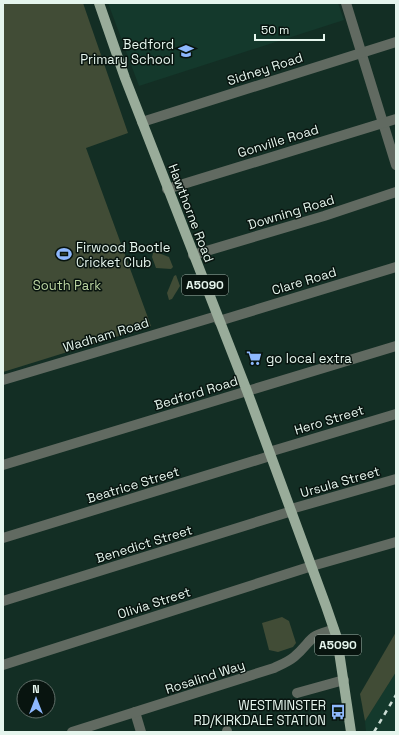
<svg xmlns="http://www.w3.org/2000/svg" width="399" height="735" font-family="'Space Grotesk',sans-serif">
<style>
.built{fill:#14392c}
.green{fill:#414c36}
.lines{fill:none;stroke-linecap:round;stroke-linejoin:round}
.minor{stroke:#616a61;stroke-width:10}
.major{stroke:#99ac9a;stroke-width:10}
.rail{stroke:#cdded6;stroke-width:2.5;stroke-dasharray:5 5;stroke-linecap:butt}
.labels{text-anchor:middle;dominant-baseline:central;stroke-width:3;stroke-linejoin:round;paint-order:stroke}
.shield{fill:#08140f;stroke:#a3b2aa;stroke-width:1}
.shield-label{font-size:12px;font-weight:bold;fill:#e5f5ed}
.poi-label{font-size:13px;fill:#e5f5ed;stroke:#08140f;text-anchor:end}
.street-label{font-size:13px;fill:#e5f5ed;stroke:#08140f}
.park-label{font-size:13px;fill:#bbd5a1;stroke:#08140f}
</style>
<rect width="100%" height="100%" fill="#132e24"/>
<g class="built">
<polygon points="108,3 338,3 344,20 139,86"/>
<polygon points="396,672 396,732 366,732 365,721"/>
</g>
<g class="green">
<polygon points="3,3 83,3 128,133 86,148 151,326 3,372"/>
<polygon points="156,252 169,257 173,267 171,269 156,268 152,257 153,253"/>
<polygon points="176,275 180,286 172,299 169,300 167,293 174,276"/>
<polygon points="282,617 289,621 296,643 293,647 278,652 269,650 262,623"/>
<polygon points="396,632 396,672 365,721 360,694"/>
</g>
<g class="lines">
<g class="minor">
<polyline points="346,3 396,165"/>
<polyline points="142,122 396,42"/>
<polyline points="167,189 396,119"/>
<polyline points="193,255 324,216 396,192"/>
<polyline points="219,321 396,267"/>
<polyline points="3,380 217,316"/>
<polyline points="269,452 396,414"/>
<polyline points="3,465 396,346"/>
<polyline points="291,509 396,479"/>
<polyline points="3,538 270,456"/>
<polyline points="3,601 292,511"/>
<polyline points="3,665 312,566 396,542"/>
<polyline points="297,693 344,680"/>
<polyline points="135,712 141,732"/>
<polyline points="227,731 227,732"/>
<path d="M72 732 274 668C280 665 288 662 294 657 313 641 306 636 334 630"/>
</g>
<polyline class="major" points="99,3 125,78 247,391 326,606 337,638 351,732"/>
<polyline class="rail" points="374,732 396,695"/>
</g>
<defs>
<g id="school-bare" transform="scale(1.2)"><path d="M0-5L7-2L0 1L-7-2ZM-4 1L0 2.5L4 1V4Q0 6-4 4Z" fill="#8eb8fd" stroke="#08140f" stroke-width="2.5" paint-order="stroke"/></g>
<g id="stadium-bare" transform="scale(1.2)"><path d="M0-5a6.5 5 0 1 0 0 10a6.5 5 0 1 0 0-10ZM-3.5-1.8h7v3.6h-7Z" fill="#8eb8fd" stroke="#08140f" stroke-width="2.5" paint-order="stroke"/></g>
<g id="supermarket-bare" transform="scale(1.2)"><path d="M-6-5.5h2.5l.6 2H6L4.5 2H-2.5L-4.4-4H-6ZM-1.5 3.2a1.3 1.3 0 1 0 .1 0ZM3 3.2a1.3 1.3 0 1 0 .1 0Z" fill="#8eb8fd" stroke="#08140f" stroke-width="2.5" paint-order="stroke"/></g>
<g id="bus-bare" transform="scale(1.2)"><path d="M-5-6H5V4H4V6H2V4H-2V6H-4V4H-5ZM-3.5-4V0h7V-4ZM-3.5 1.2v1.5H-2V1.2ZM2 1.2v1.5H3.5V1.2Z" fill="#8eb8fd" stroke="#08140f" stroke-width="2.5" paint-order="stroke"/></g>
</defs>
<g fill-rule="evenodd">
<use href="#school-bare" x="186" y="51"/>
<use href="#stadium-bare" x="64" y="254"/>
<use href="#supermarket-bare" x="254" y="358"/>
<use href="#bus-bare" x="338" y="712"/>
</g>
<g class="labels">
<g class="shield">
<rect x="182" y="275" width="46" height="20" rx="3"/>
<rect x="315" y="635" width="46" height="20" rx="3"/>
</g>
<g class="shield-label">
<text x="205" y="285">A5090</text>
<text x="338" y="645">A5090</text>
</g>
<g class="poi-label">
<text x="174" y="44">Bedford<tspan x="174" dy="15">Primary School</tspan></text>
<text x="76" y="247" text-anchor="start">Firwood Bootle<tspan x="76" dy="15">Cricket Club</tspan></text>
<text x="266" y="358" text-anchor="start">go local extra</text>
<text x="326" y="705">WESTMINSTER<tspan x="326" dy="15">RD/KIRKDALE STATION</tspan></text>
</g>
<g class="street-label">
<text transform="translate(265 69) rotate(-18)">Sidney Road</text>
<text transform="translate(278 141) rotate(-17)">Gonville Road</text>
<text transform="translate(291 212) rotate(-17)">Downing Road</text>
<text transform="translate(191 213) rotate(69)">Hawthorne Road</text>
<text transform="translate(304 281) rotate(-17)">Clare Road</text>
<text transform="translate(106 335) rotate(-17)">Wadham Road</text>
<text transform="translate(196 393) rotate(-17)">Bedford Road</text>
<text transform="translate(329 420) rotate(-17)">Hero Street</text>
<text transform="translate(340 482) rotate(-16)">Ursula Street</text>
<text transform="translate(133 485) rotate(-17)">Beatrice Street</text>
<text transform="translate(144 544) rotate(-17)">Benedict Street</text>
<text transform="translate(154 603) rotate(-18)">Olivia Street</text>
<text transform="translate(205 677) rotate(-18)">Rosalind Way</text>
</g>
<g class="park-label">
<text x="67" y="285">South Park</text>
</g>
</g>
<rect width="399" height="735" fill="none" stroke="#e5f5ed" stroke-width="8"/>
<g transform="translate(36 699)"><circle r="19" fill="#08140f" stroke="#606e68"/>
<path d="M0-3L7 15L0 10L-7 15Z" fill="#8eb8fd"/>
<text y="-6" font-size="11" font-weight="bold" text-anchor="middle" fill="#e5f5ed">N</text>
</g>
<path d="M255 34v6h69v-6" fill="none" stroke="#e5f5ed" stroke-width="2"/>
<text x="261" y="34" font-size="12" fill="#e5f5ed" stroke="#08140f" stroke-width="3" paint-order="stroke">50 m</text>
</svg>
